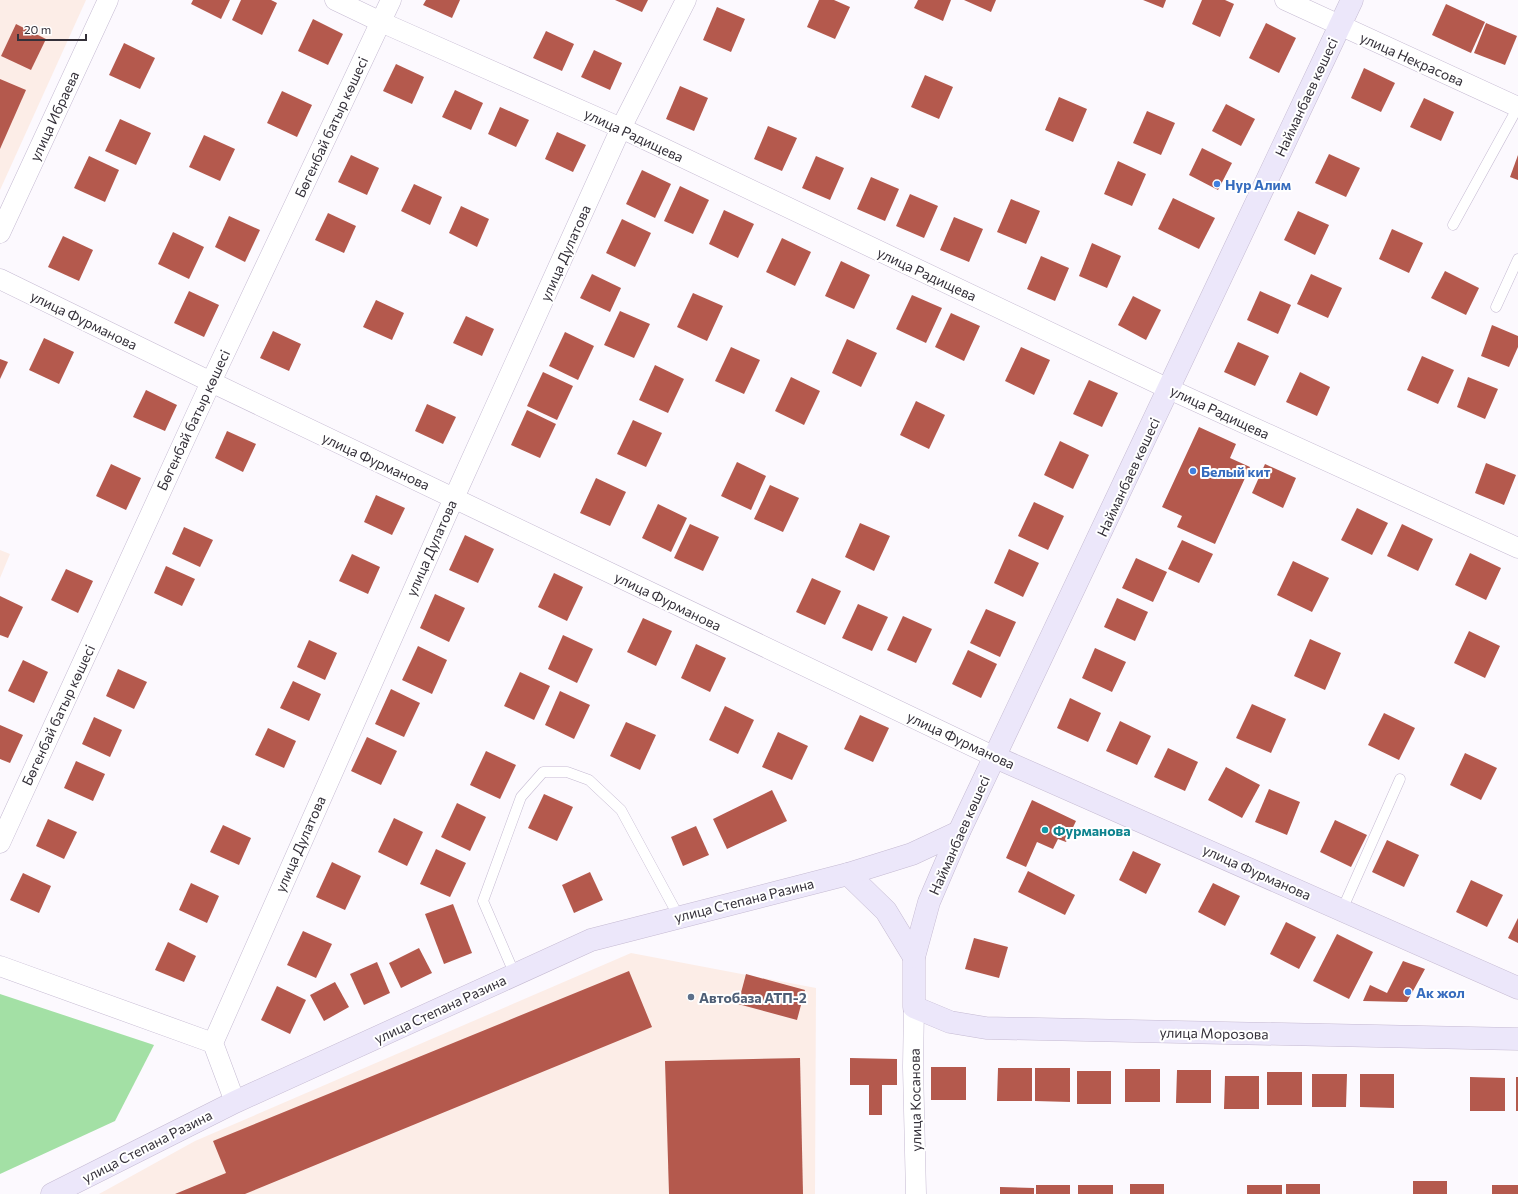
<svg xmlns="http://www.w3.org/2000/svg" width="1518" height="1194" font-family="Commissioner,sans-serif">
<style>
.industrial{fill:#fcede7}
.green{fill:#a3e0a5}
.building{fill:#b4594d}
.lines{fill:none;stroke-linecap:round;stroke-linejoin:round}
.lane-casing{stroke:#c5bad2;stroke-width:11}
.street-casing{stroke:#c5bad2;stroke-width:21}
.secondary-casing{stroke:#c5bad2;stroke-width:23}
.lane{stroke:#fff;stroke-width:10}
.street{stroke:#fff;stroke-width:20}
.secondary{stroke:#ece7fa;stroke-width:22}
.shop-dot{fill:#3f7fe0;stroke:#fff;stroke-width:1.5}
.culture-dot{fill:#0f9aa8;stroke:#fff;stroke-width:1.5}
.service-dot{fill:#5c6f8a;stroke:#fff;stroke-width:1.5}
.labels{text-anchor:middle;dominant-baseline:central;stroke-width:4;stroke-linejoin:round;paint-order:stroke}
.street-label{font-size:14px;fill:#343039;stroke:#fff}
.shop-label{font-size:14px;font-weight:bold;fill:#366cbe;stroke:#fff;text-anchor:start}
.culture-label{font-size:14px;font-weight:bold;fill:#0d838f;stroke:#fff;text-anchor:start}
.service-label{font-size:14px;font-weight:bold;fill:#4e5e75;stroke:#fff;text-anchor:start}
</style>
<rect width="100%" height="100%" fill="#fcf9fe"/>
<g class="industrial">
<polygon points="0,0 86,0 0,190"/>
<polygon points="0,550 10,554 0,578"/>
<polygon points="631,953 816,988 815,1194 99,1194 195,1141"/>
</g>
<polygon class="green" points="0,994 154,1045 115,1121 0,1174"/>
<g class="building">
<polygon points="193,0 230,0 221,19 191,4"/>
<polygon points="241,0 271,0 277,3 262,35 232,20"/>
<polygon points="426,0 460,0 452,18 423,5"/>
<polygon points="615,0 648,0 642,12"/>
<polygon points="819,0 834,0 850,7 835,39 807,27"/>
<polygon points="918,0 951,0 943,21 914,8"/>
<polygon points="964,0 996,0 991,12"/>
<polygon points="1143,0 1166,0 1163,8"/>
<polygon points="1202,0 1225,0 1234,4 1220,37 1192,24"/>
<polygon points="1446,4 1485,22 1471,53 1432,35"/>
<polygon points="717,7 745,19 731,52 703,40"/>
<polygon points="313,19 343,34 328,65 298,51"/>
<polygon points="1266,23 1296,38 1279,73 1249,58"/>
<polygon points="1486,23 1517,36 1505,65 1474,53"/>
<polygon points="16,24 46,39 31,70 1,56"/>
<polygon points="546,31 574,44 562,71 533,58"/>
<polygon points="124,43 155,58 140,89 109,75"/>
<polygon points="594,50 622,63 610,90 581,77"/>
<polygon points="396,64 424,77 412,104 383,91"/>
<polygon points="1364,68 1395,83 1381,112 1351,98"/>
<polygon points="925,75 953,87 939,119 911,107"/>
<polygon points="0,79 26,90 0,149"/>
<polygon points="680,86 708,98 694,131 666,119"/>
<polygon points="455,90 483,103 471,130 442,117"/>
<polygon points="282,91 312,105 297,137 267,123"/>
<polygon points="1059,97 1087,109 1073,142 1045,130"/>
<polygon points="1424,98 1454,112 1441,141 1410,127"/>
<polygon points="1226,104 1255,119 1241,146 1212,131"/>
<polygon points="500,107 529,120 516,147 488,134"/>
<polygon points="1147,111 1175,123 1161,155 1133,143"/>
<polygon points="120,119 151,133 136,165 105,151"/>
<polygon points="768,126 797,138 782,171 754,159"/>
<polygon points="557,132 586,145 573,172 545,159"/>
<polygon points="204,135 235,149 220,181 189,167"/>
<polygon points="1202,148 1232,163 1218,190 1189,175"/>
<polygon points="1329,154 1360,168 1346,197 1315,183"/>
<polygon points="351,155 379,168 367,195 338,182"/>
<polygon points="1518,155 1518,180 1510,177"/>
<polygon points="89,156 119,170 105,202 74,188"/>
<polygon points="816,156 844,168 830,200 802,188"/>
<polygon points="1118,161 1146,174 1132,206 1104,194"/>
<polygon points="642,170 671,184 655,218 626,204"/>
<polygon points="871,177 899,189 885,221 857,209"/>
<polygon points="414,184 442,197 430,225 401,211"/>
<polygon points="680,186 709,200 693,234 664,221"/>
<polygon points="910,194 938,206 924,238 896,226"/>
<polygon points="1173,198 1215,218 1199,249 1158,229"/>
<polygon points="1011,199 1040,211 1026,244 997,232"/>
<polygon points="461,206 489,219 477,247 449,233"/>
<polygon points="724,210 754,224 738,258 709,244"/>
<polygon points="1298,211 1329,225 1315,255 1284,240"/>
<polygon points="328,213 356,226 344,253 315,240"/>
<polygon points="229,216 260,230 245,262 215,247"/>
<polygon points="954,217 983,229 969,262 940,250"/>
<polygon points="622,219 651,233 635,267 606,253"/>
<polygon points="1392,229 1423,243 1409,273 1379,259"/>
<polygon points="173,232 204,247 189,279 158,264"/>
<polygon points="63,236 93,250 79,281 48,267"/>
<polygon points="782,238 811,252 795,286 766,272"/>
<polygon points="1092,243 1121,256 1107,288 1079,276"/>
<polygon points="1041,256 1069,268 1055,301 1027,289"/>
<polygon points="841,261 870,275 854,309 825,296"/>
<polygon points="1445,271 1479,288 1466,315 1431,298"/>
<polygon points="592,274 621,288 610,312 580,298"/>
<polygon points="1311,274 1342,288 1328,318 1297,304"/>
<polygon points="189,291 219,305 204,337 174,323"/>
<polygon points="1260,291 1291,305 1278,334 1247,320"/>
<polygon points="693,293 723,306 707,341 677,327"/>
<polygon points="912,295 942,308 926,343 896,329"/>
<polygon points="1133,296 1161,310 1146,340 1118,325"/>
<polygon points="376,300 404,313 392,340 363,327"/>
<polygon points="620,311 650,324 634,358 604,345"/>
<polygon points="951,313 980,326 964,361 935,347"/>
<polygon points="466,316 494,329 482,356 453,343"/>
<polygon points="1492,325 1518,336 1518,347 1509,367 1481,356"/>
<polygon points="273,331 301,344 289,371 260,358"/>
<polygon points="565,332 594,346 578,380 549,366"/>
<polygon points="44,338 74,352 59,384 29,370"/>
<polygon points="847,339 877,353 861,387 832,373"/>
<polygon points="1238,342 1269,356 1255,386 1224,372"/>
<polygon points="731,347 760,360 744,394 715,381"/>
<polygon points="1021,347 1050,360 1034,395 1005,381"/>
<polygon points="1422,356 1454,370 1438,404 1407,390"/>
<polygon points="0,359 8,362 0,379"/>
<polygon points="655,365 684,379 668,413 639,400"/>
<polygon points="543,372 573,386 557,420 527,406"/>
<polygon points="1300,372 1330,387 1317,416 1286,402"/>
<polygon points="791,377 820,391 804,425 775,411"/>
<polygon points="1468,377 1498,389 1485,419 1457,407"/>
<polygon points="1089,380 1118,393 1102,427 1073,414"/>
<polygon points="146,390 177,405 165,431 133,417"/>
<polygon points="916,401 945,415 929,449 900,435"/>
<polygon points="427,404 456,417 443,444 415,431"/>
<polygon points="527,410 556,424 540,458 511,445"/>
<polygon points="633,420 662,433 646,467 617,454"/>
<polygon points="1199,427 1236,444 1230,458 1250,467 1215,544 1177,527 1182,516 1162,507"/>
<polygon points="227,431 256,444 243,472 215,458"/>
<polygon points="1060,441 1089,455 1073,489 1044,475"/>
<polygon points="737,462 766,476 751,510 721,496"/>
<polygon points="1486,463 1516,475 1504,505 1475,493"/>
<polygon points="111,464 141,478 126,510 96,496"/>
<polygon points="1265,464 1296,478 1283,508 1252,493"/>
<polygon points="596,478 626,492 610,526 580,513"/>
<polygon points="770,485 799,498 783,532 754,519"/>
<polygon points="376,495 405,508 392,535 364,522"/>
<polygon points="1034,502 1064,516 1048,550 1018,536"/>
<polygon points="658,504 687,518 671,552 642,538"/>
<polygon points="1357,508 1388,523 1372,555 1341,540"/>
<polygon points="860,523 890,536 874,571 845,557"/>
<polygon points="690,524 719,537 703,571 674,558"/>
<polygon points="1402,524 1433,539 1418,571 1387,556"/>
<polygon points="184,527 213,540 200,567 172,554"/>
<polygon points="465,535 494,549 478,583 449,570"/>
<polygon points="1182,540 1213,554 1199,583 1168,569"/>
<polygon points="1009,549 1039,563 1023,597 994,583"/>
<polygon points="1470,553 1501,568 1486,600 1455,585"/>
<polygon points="352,554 380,567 368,594 339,581"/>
<polygon points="1136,558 1167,572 1153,602 1122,588"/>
<polygon points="1293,561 1329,578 1312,612 1277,595"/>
<polygon points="166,566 195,579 182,606 154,593"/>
<polygon points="66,569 93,581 78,613 51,600"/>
<polygon points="554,573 583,587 567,621 538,607"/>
<polygon points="812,578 841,591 825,625 796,612"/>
<polygon points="435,594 465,608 449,642 420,628"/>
<polygon points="0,596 23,607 8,638 0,635"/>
<polygon points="1117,598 1148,612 1135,641 1104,627"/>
<polygon points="858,604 888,617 872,651 842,638"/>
<polygon points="986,609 1016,622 1000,657 970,643"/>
<polygon points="903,616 932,629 916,663 887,650"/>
<polygon points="643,618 672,631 656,666 627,652"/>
<polygon points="1469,631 1500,646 1485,678 1454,663"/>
<polygon points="563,635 593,649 577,683 548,669"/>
<polygon points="1310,639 1341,653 1325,690 1294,676"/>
<polygon points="309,640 337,653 325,680 297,667"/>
<polygon points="696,644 726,658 710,692 681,678"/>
<polygon points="418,646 447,660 432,694 402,680"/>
<polygon points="1095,648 1126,662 1112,692 1082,678"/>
<polygon points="968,650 997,664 981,698 952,684"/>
<polygon points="23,660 48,672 34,703 8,691"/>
<polygon points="118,669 147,682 134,709 106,696"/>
<polygon points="520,672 550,686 534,720 504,706"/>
<polygon points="293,681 321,694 309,721 280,708"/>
<polygon points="391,689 420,703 404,737 375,724"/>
<polygon points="560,691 590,705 574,739 545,725"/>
<polygon points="1070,698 1101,713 1088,742 1057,728"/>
<polygon points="1252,704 1286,719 1271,753 1236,738"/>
<polygon points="725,706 754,720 738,754 709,740"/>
<polygon points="1384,713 1415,728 1399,760 1368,745"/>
<polygon points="860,715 889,728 873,762 844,749"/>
<polygon points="94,717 122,730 110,757 82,744"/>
<polygon points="1120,721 1151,736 1137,765 1106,751"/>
<polygon points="626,722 656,735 640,770 610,756"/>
<polygon points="0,725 23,735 10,763 0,759"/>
<polygon points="268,728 296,741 284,768 255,755"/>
<polygon points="778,732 808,746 792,780 762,767"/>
<polygon points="367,737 397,751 381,785 351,771"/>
<polygon points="1168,748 1198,762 1185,791 1154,777"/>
<polygon points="486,751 516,765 500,799 470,785"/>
<polygon points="1465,753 1497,768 1481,800 1450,785"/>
<polygon points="76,761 105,774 93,801 64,788"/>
<polygon points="1226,767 1260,785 1242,818 1208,800"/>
<polygon points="1269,789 1300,802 1287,835 1255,822"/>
<polygon points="772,790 787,821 727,849 713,819"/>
<polygon points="544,794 573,807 557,841 528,828"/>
<polygon points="1032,800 1076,821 1066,842 1058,839 1053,849 1037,842 1026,867 1006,858"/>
<polygon points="457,803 486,817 470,851 441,837"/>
<polygon points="394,818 423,832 407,866 378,852"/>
<polygon points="48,819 77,832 64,859 36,846"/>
<polygon points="1335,820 1367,835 1351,867 1320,852"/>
<polygon points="223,825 251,838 239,865 210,852"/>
<polygon points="696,826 709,855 683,866 671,837"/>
<polygon points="1387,840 1419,855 1404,887 1372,872"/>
<polygon points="436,849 466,863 450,897 420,884"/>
<polygon points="1133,851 1161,864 1146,894 1119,880"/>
<polygon points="332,862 361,876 345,910 316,897"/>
<polygon points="1028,871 1075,895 1065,915 1018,892"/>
<polygon points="590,872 603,900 574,913 562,885"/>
<polygon points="23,873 51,886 39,913 10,900"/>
<polygon points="1471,880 1503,895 1487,927 1456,912"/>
<polygon points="191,883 219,896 207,923 179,910"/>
<polygon points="1213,883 1240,896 1225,926 1198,912"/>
<polygon points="453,904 472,953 444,964 425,914"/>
<polygon points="1518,918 1518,943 1508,938"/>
<polygon points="1286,922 1316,937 1299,969 1270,954"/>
<polygon points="303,931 332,944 316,978 287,965"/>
<polygon points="1337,934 1373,952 1349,999 1313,981"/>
<polygon points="974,938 1008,947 999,978 965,969"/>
<polygon points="168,942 196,956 184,982 155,970"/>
<polygon points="419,948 432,973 401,988 389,963"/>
<polygon points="1403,961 1425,969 1407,1002 1363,1001 1370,985 1387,993"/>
<polygon points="377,962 390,993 364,1005 350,974"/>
<polygon points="629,971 652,1027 245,1194 175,1194 226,1173 213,1141"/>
<polygon points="746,974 805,990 797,1020 738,1004"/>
<polygon points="335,982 349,1007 324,1021 310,995"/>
<polygon points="277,986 306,1000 290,1034 261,1020"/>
<polygon points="800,1058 803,1194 669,1194 665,1061"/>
<polygon points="850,1058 897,1059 897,1085 882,1085 882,1115 869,1115 869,1085 850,1085"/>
<rect x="931" y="1067" width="35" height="33"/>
<polygon points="998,1068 1032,1068 1032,1101 997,1101"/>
<polygon points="1035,1068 1070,1068 1070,1102 1035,1101"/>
<rect x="1125" y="1069" width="35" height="33"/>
<polygon points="1177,1070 1211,1070 1211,1103 1176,1103"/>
<rect x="1077" y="1071" width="34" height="33"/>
<rect x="1267" y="1072" width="35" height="33"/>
<polygon points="1312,1074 1347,1074 1346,1107 1312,1107"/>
<polygon points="1360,1074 1394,1074 1394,1108 1360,1107"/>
<polygon points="1225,1076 1259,1076 1259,1109 1224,1109"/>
<polygon points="1470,1077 1505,1078 1505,1111 1470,1111"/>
<rect x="1516" y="1077" width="2" height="34"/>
<rect x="1413" y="1181" width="34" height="13"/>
<rect x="1130" y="1184" width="34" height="10"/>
<rect x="1286" y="1184" width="34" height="10"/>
<rect x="1036" y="1185" width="34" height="9"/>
<rect x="1078" y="1185" width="35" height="9"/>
<rect x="1247" y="1185" width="35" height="9"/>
<rect x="1492" y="1185" width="26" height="9"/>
<polygon points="1000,1187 1034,1188 1034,1194 1000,1194"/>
</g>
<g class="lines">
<g class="lane-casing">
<g id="lane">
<polyline points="1453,225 1518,107"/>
<polyline points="1496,307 1518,259"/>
<polyline points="1342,910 1400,779"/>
<polyline points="515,975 483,901 521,797 543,772 567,772 589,780 621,810 679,917"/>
</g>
</g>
<g class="street-casing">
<g id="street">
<polyline points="335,0 381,22 621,128 1169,389 1518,548"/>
<polyline points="1285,0 1518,107"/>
<polyline points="0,233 108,0"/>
<polyline points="0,279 211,382 995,757"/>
<polyline points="0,843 211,382 391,0"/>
<polyline points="0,966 213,1043"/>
<polyline points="914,1007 913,1067 916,1194"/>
<polyline points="235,1102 213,1043 454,498 621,128 686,0"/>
</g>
</g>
<g class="secondary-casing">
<g id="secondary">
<polyline points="1352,0 959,832 929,902 914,957 914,1007 950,1022 986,1028 1518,1039"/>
<polyline points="995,757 1518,988"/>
<polyline points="848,874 886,911 914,957"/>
<polyline points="52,1194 235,1102 591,940 848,874 912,854 959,832"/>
</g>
</g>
<use href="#lane" class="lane"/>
<use href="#street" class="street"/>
<use href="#secondary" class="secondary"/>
</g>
<g class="shop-dot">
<circle cx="1217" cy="184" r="4"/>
<circle cx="1193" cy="471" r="4"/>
<circle cx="1408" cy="992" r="4"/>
</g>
<circle class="culture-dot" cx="1045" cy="830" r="4"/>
<circle class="service-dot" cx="691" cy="997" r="4"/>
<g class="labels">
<g class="street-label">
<text transform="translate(1412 59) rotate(24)">улица Некрасова</text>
<text transform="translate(1306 97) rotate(-65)">Найманбаев көшесі</text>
<text transform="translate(54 116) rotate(-65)">улица Ибраева</text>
<text transform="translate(331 127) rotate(-65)">Бөгенбай батыр көшесі</text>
<text transform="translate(634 135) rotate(25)">улица Радищева</text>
<text transform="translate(565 253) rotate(-66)">улица Дулатова</text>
<text transform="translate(927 274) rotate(25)">улица Радищева</text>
<text transform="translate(84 320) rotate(26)">улица Фурманова</text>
<text transform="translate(1220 412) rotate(25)">улица Радищева</text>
<text transform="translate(193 420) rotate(-65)">Бөгенбай батыр көшесі</text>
<text transform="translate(376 461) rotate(25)">улица Фурманова</text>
<text transform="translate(1128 477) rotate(-65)">Найманбаев көшесі</text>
<text transform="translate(431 548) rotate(-66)">улица Дулатова</text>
<text transform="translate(668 601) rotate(26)">улица Фурманова</text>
<text transform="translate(58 715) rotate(-65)">Бөгенбай батыр көшесі</text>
<text transform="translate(961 740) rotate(25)">улица Фурманова</text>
<text transform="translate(959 835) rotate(-66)">Найманбаев көшесі</text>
<text transform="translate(300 844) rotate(-66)">улица Дулатова</text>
<text transform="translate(1257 872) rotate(24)">улица Фурманова</text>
<text transform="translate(744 900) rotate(-14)">улица Степана Разина</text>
<text transform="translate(440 1009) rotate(-25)">улица Степана Разина</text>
<text transform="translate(1214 1033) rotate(1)">улица Морозова</text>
<text transform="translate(915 1100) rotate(-91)">улица Косанова</text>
<text transform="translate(147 1146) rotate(-27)">улица Степана Разина</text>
</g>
<g class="shop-label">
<text x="1225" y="184">Нур Алим</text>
<text x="1201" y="471">Белый кит</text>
<text x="1416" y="992">Ак жол</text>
</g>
<g class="culture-label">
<text x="1053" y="830">Фурманова</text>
</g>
<g class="service-label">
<text x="699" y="997">Автобаза АТП-2</text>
</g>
</g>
<path d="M18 34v6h68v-6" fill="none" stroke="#343039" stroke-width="2"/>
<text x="24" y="34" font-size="12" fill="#343039" stroke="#ffffff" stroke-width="3" paint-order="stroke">20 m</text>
</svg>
